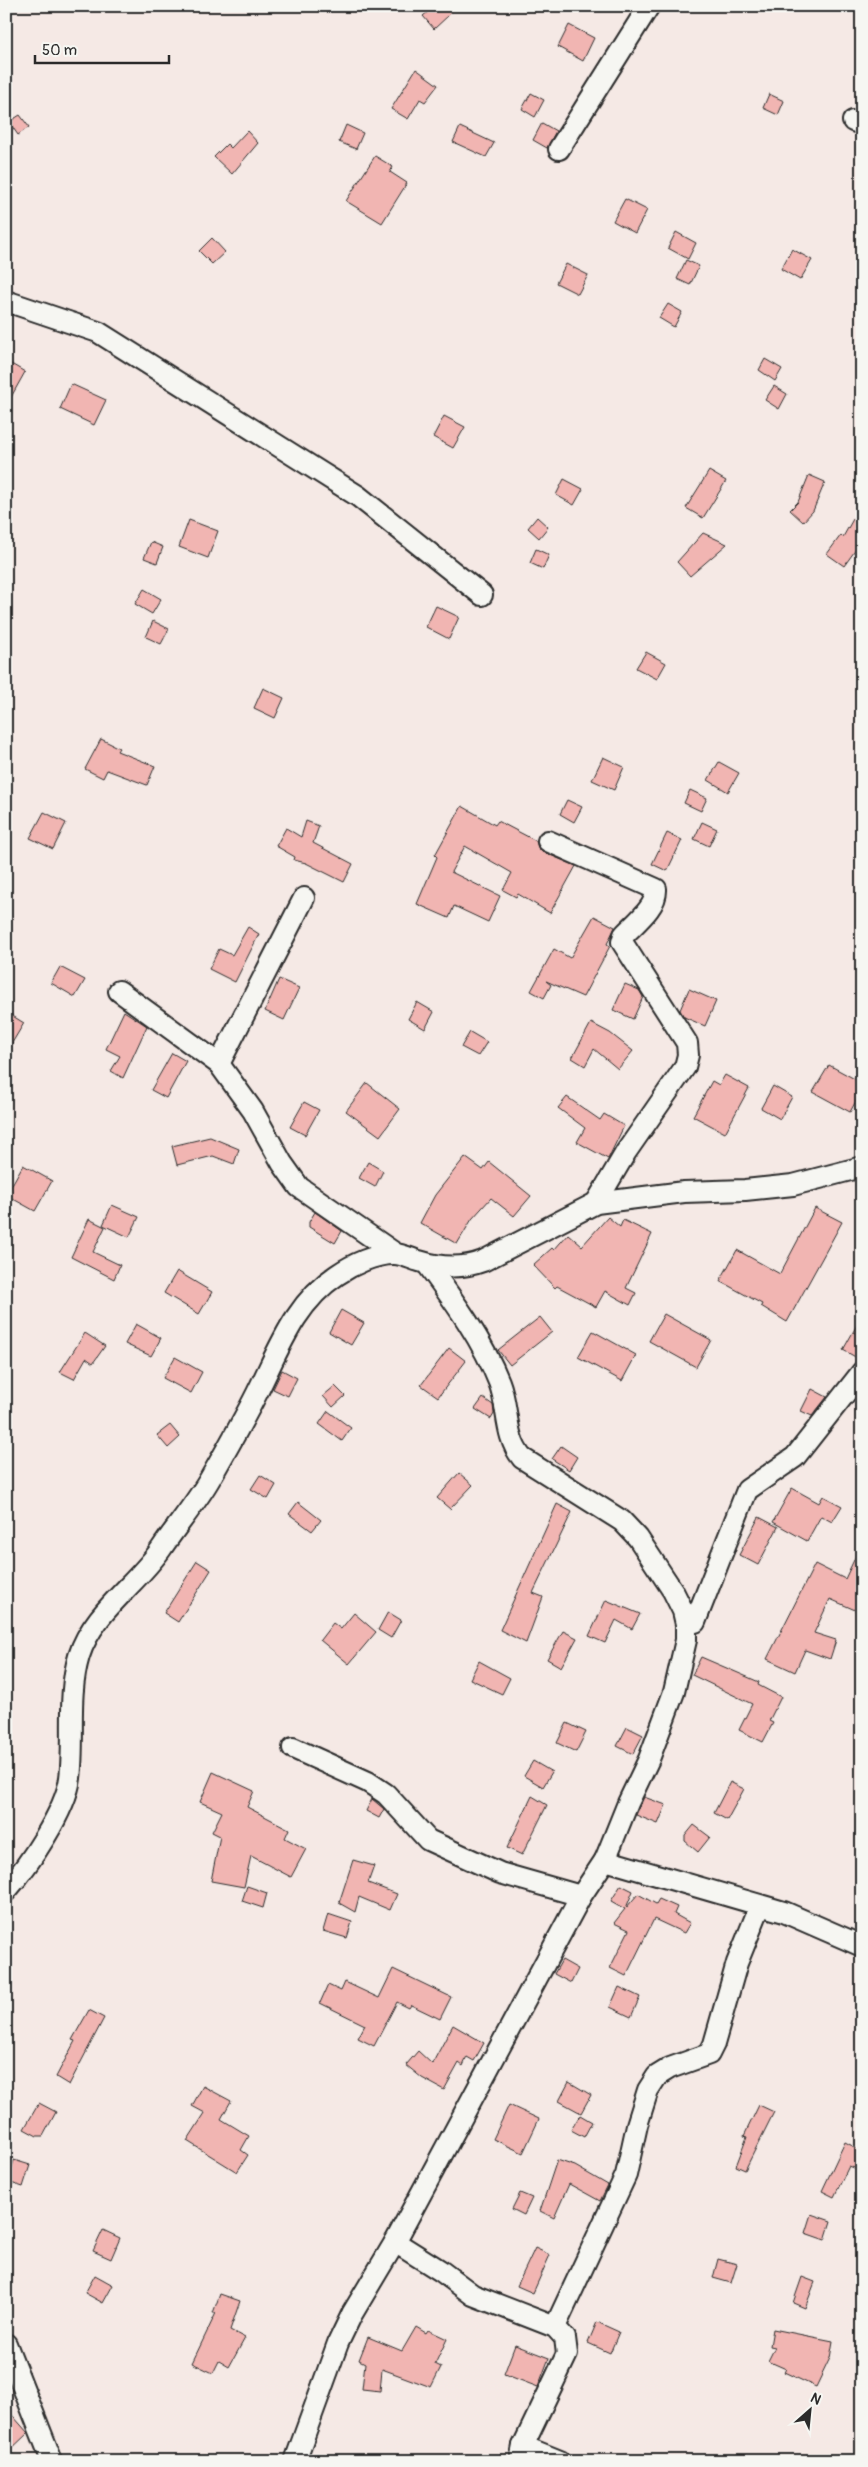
<svg xmlns="http://www.w3.org/2000/svg" width="868" height="2467" font-family="Pangolin,sans-serif">
<style>
.building{fill:#f1b5b2;stroke:#2b2b2b}
.lines{fill:none;stroke-linecap:round;stroke-linejoin:round}
.minor-casing{stroke:#2b2b2b;stroke-width:24}
.minor{stroke:#f6f6f2;stroke-width:20}
</style>
<rect width="100%" height="100%" fill="#f5e9e5"/>
<filter id="ink" filterUnits="userSpaceOnUse"><feTurbulence type="fractalNoise" baseFrequency=".02" numOctaves="2"/><feDisplacementMap in="SourceGraphic" scale="10" xChannelSelector="R" yChannelSelector="G"/><feConvolveMatrix kernelMatrix="1 2 1 2 8 2 1 2 1" color-interpolation-filters="sRGB"/></filter>
<g filter="url(#ink)">
<g class="building">
<polygon points="435,6 455,6 449,15 434,29 423,16"/>
<polygon points="569,25 594,38 583,61 558,47"/>
<polygon points="416,69 438,85 425,102 420,99 408,119 391,109"/>
<polygon points="531,93 544,100 535,117 522,109"/>
<polygon points="769,94 784,101 778,115 763,108"/>
<polygon points="20,115 29,127 18,135 9,122"/>
<polygon points="542,123 556,131 547,148 533,140"/>
<polygon points="346,125 363,133 356,149 339,142"/>
<polygon points="460,127 494,143 486,157 453,142"/>
<polygon points="247,131 258,143 232,174 214,157 227,144 231,148"/>
<polygon points="375,156 393,167 390,172 407,183 382,223 346,201"/>
<polygon points="625,199 647,210 635,233 613,221"/>
<polygon points="676,232 696,243 688,259 668,248"/>
<polygon points="212,238 225,252 212,264 199,251"/>
<polygon points="792,249 812,260 800,280 781,269"/>
<polygon points="686,260 699,266 690,285 677,279"/>
<polygon points="566,264 588,275 578,294 556,283"/>
<polygon points="668,304 682,312 674,327 659,318"/>
<polygon points="765,359 782,369 775,381 759,370"/>
<polygon points="6,361 25,372 6,406"/>
<polygon points="71,384 106,400 94,425 60,409"/>
<polygon points="774,386 787,394 779,409 765,400"/>
<polygon points="444,416 465,427 453,448 433,437"/>
<polygon points="709,471 726,481 703,518 686,508"/>
<polygon points="809,475 825,482 813,511 803,522 790,510 798,502"/>
<polygon points="564,479 583,489 574,505 556,495"/>
<polygon points="862,503 862,541 844,566 827,554 841,535 843,537"/>
<polygon points="537,517 548,527 539,538 528,528"/>
<polygon points="189,520 218,531 208,558 179,547"/>
<polygon points="703,533 727,544 690,576 677,562"/>
<polygon points="151,542 163,547 157,563 144,558"/>
<polygon points="536,549 549,555 543,569 530,563"/>
<polygon points="144,589 161,599 152,614 135,604"/>
<polygon points="436,606 459,617 449,639 426,627"/>
<polygon points="153,621 169,629 161,644 146,637"/>
<polygon points="646,652 666,663 657,679 636,668"/>
<polygon points="263,688 284,698 275,718 254,708"/>
<polygon points="101,739 119,748 117,751 155,766 147,785 107,770 103,778 85,769"/>
<polygon points="603,757 624,767 614,790 592,780"/>
<polygon points="719,762 739,773 728,792 708,780"/>
<polygon points="690,790 707,798 701,811 684,803"/>
<polygon points="567,800 582,807 574,822 560,814"/>
<polygon points="462,806 495,825 498,821 536,841 538,848 543,852 576,866 550,913 518,894 516,897 503,890 512,873 465,846 451,872 500,896 488,922 454,906 449,918 417,904 437,857 435,855"/>
<polygon points="44,812 66,823 53,849 30,838"/>
<polygon points="306,821 319,826 313,843 353,864 344,882 306,863 294,860 295,857 276,846 286,828 301,837"/>
<polygon points="702,822 717,829 709,846 694,839"/>
<polygon points="667,833 682,840 667,871 652,864"/>
<polygon points="594,916 615,927 607,944 610,946 583,997 546,981 551,985 544,998 531,991 554,949 570,958"/>
<polygon points="248,927 259,934 235,982 209,969 219,949 232,955"/>
<polygon points="60,967 85,980 75,997 51,983"/>
<polygon points="279,979 299,988 284,1020 265,1011"/>
<polygon points="625,984 639,990 643,997 633,1019 613,1010"/>
<polygon points="689,989 716,1001 705,1026 684,1017 680,1010"/>
<polygon points="417,1002 434,1012 425,1029 408,1019"/>
<polygon points="124,1011 147,1026 123,1078 111,1071 120,1056 106,1049"/>
<polygon points="11,1015 24,1023 6,1053 6,1023"/>
<polygon points="591,1023 610,1033 633,1051 618,1069 594,1049 585,1066 572,1058"/>
<polygon points="470,1032 487,1042 478,1056 461,1047"/>
<polygon points="172,1053 186,1061 166,1098 151,1090"/>
<polygon points="829,1065 862,1083 862,1090 850,1112 813,1092"/>
<polygon points="725,1075 749,1088 725,1133 693,1116 712,1081 719,1085"/>
<polygon points="367,1083 400,1109 380,1136 346,1111"/>
<polygon points="773,1086 792,1097 780,1119 761,1108"/>
<polygon points="567,1097 600,1120 604,1114 624,1126 608,1159 577,1142 585,1128 558,1108"/>
<polygon points="304,1102 319,1110 305,1135 290,1127"/>
<polygon points="210,1137 239,1149 234,1164 213,1156 177,1165 172,1146"/>
<polygon points="465,1157 483,1170 489,1162 531,1196 514,1216 491,1198 472,1219 457,1244 420,1223 435,1195"/>
<polygon points="368,1162 383,1171 375,1187 359,1178"/>
<polygon points="23,1165 52,1181 35,1211 6,1195"/>
<polygon points="112,1205 139,1217 129,1237 103,1225"/>
<polygon points="815,1208 842,1222 787,1322 761,1306 762,1304 720,1281 737,1250 780,1274"/>
<polygon points="315,1212 342,1231 335,1243 309,1227 309,1222"/>
<polygon points="608,1217 620,1227 623,1220 652,1234 626,1288 636,1293 630,1305 605,1291 596,1307 557,1286 555,1288 533,1265 552,1248 554,1250 568,1234 582,1246"/>
<polygon points="89,1219 105,1227 93,1252 120,1265 114,1279 71,1257"/>
<polygon points="177,1271 212,1292 199,1314 164,1293"/>
<polygon points="341,1310 364,1323 351,1345 329,1332"/>
<polygon points="664,1314 711,1340 696,1367 649,1341"/>
<polygon points="862,1316 862,1360 861,1360 843,1350"/>
<polygon points="540,1317 552,1332 510,1365 498,1350"/>
<polygon points="136,1324 161,1338 151,1356 125,1344"/>
<polygon points="593,1331 636,1355 622,1381 578,1357"/>
<polygon points="85,1333 105,1346 93,1363 86,1358 74,1379 60,1372"/>
<polygon points="449,1348 466,1361 438,1397 421,1385"/>
<polygon points="175,1357 202,1372 191,1393 163,1378"/>
<polygon points="282,1370 297,1378 288,1396 273,1389"/>
<polygon points="335,1386 345,1396 333,1407 323,1396"/>
<polygon points="812,1389 827,1397 812,1416 801,1411"/>
<polygon points="483,1398 493,1405 494,1414 491,1419 475,1409"/>
<polygon points="328,1411 351,1428 342,1441 319,1424"/>
<polygon points="170,1425 180,1437 168,1448 157,1435"/>
<polygon points="561,1446 577,1457 569,1470 552,1459"/>
<polygon points="459,1473 473,1485 450,1509 437,1498"/>
<polygon points="260,1475 276,1485 268,1499 251,1489"/>
<polygon points="792,1488 819,1503 823,1496 842,1506 832,1522 821,1516 807,1541 773,1522"/>
<polygon points="298,1502 321,1520 312,1531 289,1514"/>
<polygon points="557,1504 572,1512 533,1593 543,1597 526,1643 500,1630"/>
<polygon points="759,1517 778,1527 758,1565 739,1555"/>
<polygon points="862,1543 862,1613 830,1599 814,1633 836,1640 830,1659 805,1650 795,1672 767,1659 815,1564 845,1579"/>
<polygon points="197,1561 211,1570 178,1622 164,1613"/>
<polygon points="606,1600 640,1614 632,1629 616,1620 605,1643 589,1636"/>
<polygon points="388,1612 401,1620 391,1638 378,1630"/>
<polygon points="354,1613 376,1632 349,1664 320,1640 333,1623 341,1629"/>
<polygon points="563,1631 577,1638 561,1667 547,1659"/>
<polygon points="701,1657 759,1682 758,1685 781,1697 769,1721 773,1723 763,1742 739,1730 752,1704 692,1675"/>
<polygon points="479,1661 510,1678 502,1694 470,1679"/>
<polygon points="567,1723 586,1732 576,1752 557,1743"/>
<polygon points="627,1727 643,1735 633,1754 617,1746"/>
<polygon points="533,1761 552,1772 543,1787 524,1776"/>
<polygon points="213,1772 254,1791 247,1807 289,1829 285,1838 306,1849 291,1877 251,1856 244,1887 211,1881 220,1836 212,1832 222,1812 200,1802"/>
<polygon points="730,1782 744,1789 727,1820 714,1813"/>
<polygon points="532,1796 547,1805 522,1855 507,1848"/>
<polygon points="644,1797 666,1805 658,1824 636,1815"/>
<polygon points="372,1799 384,1809 379,1818 366,1811"/>
<polygon points="694,1825 710,1837 698,1852 685,1841 685,1836"/>
<polygon points="353,1860 374,1866 368,1883 397,1894 390,1910 359,1897 355,1912 339,1903"/>
<polygon points="621,1885 633,1891 626,1908 638,1894 656,1904 659,1899 677,1907 674,1914 690,1923 684,1933 654,1919 626,1976 610,1968 629,1930 614,1923 625,1909 611,1901"/>
<polygon points="247,1886 267,1893 263,1908 242,1901"/>
<polygon points="328,1914 352,1922 347,1938 323,1931"/>
<polygon points="562,1960 578,1969 571,1983 554,1974"/>
<polygon points="393,1969 451,1997 440,2019 411,2005 409,2008 397,2002 374,2046 358,2038 365,2025 320,2003 328,1985 341,1991 345,1982 379,1998"/>
<polygon points="619,1987 640,1997 631,2017 610,2007"/>
<polygon points="89,2010 104,2018 69,2085 56,2077 75,2041 72,2040"/>
<polygon points="453,2025 484,2043 474,2061 467,2057 463,2066 459,2063 444,2090 422,2078 406,2065 418,2051 432,2064"/>
<polygon points="569,2082 591,2095 581,2113 559,2101"/>
<polygon points="203,2086 231,2101 221,2119 249,2136 241,2150 248,2155 237,2172 187,2141 205,2113 192,2106"/>
<polygon points="39,2103 56,2112 43,2136 37,2136 24,2129"/>
<polygon points="509,2105 539,2119 523,2153 493,2139"/>
<polygon points="759,2105 774,2112 745,2170 736,2166 747,2137 744,2136"/>
<polygon points="580,2115 592,2122 584,2137 571,2130"/>
<polygon points="845,2142 862,2151 862,2171 849,2166 834,2197 822,2191"/>
<polygon points="14,2160 30,2165 23,2187 8,2182"/>
<polygon points="557,2160 575,2166 608,2185 600,2201 569,2184 554,2218 540,2211"/>
<polygon points="520,2193 532,2198 524,2215 512,2209"/>
<polygon points="811,2214 831,2221 825,2240 805,2233"/>
<polygon points="103,2230 120,2238 111,2259 93,2251"/>
<polygon points="535,2248 550,2255 533,2293 517,2286"/>
<polygon points="718,2259 737,2264 731,2283 713,2278"/>
<polygon points="95,2275 113,2285 103,2303 85,2293"/>
<polygon points="802,2277 815,2282 805,2308 793,2303"/>
<polygon points="220,2294 240,2301 230,2330 245,2338 229,2367 219,2361 213,2373 192,2363 216,2313 213,2313"/>
<polygon points="597,2322 619,2332 610,2353 588,2343"/>
<polygon points="416,2327 426,2333 428,2330 447,2339 435,2364 441,2367 431,2387 382,2369 380,2391 362,2389 365,2363 359,2360 368,2337 402,2351"/>
<polygon points="773,2329 833,2341 830,2358 816,2387 784,2372 786,2369 768,2361 775,2347 770,2346"/>
<polygon points="515,2345 549,2358 538,2387 504,2374"/>
<polygon points="6,2408 28,2433 6,2454"/>
</g>
<g class="lines">
<g class="minor-casing">
<g id="minor">
<polyline points="853,121 862,124"/>
<polyline points="559,149 649,6"/>
<polyline points="6,301 98,332 358,496 482,595"/>
<path d="M548 841 656 889C657 907 635 923 624 935L622 942 687 1043 688 1055 685 1067 626 1152 596 1203"/>
<polyline points="119,991 219,1064 253,1111 282,1163 299,1187 396,1254"/>
<polyline points="219,1064 304,898"/>
<path d="M427 1264C454 1301 482 1339 499 1382 509 1407 504 1436 522 1458L622 1521 638 1538 673 1591 683 1611 686 1624V1640L674 1692 649 1759 628 1803 605 1860"/>
<polyline points="686,1624 695,1622 747,1490 795,1457 862,1372"/>
<polyline points="293,1748 368,1782 386,1794 428,1840 500,1873 581,1896"/>
<path d="M6 1891C28 1866 66 1811 70 1778 75 1738 67 1696 79 1656 92 1613 136 1585 161 1549 177 1525 197 1502 211 1477 227 1449 243 1421 257 1393 279 1349 295 1303 337 1275 353 1264 375 1254 394 1254 402 1254 412 1259 419 1261 441 1268 462 1269 483 1261L596 1203 684 1192 745 1190 793 1185 862 1167"/>
<polyline points="395,2242 441,2271 473,2295 555,2327 565,2338 567,2354 523,2446 520,2461"/>
<polyline points="555,2327 626,2175 637,2125 648,2090 657,2076 670,2068 709,2054 714,2044 737,1963 760,1906"/>
<polyline points="6,2344 52,2461"/>
<polyline points="523,2446 560,2461"/>
<polyline points="295,2461 338,2343 352,2314 395,2242 581,1896 605,1860 784,1912 862,1946"/>
</g>
</g>
<use href="#minor" class="minor"/>
</g>
</g>
<rect width="868" height="2467" fill="none" stroke="#f6f6f2" stroke-width="25"/>
<rect x="12" y="12" width="843" height="2442" fill="none" stroke="#2b2b2b" stroke-width="2" filter="url(#ink)"/>
<g transform="translate(810 2410) rotate(27)" stroke="#f6f6f2" stroke-width="4" paint-order="stroke">
<path d="M0-4L9 19L0 12L-9 19Z" fill="#2b2b2b"/>
<text y="-8" font-size="14" font-weight="bold" text-anchor="middle" fill="#2b2b2b">N</text>
</g>
<path d="M35 55v8h134v-8" fill="none" stroke="#2b2b2b" stroke-width="2.5"/>
<text x="42" y="55" font-size="15" fill="#2b2b2b" stroke="#f6f6f2" stroke-width="4" paint-order="stroke">50 m</text>
</svg>
